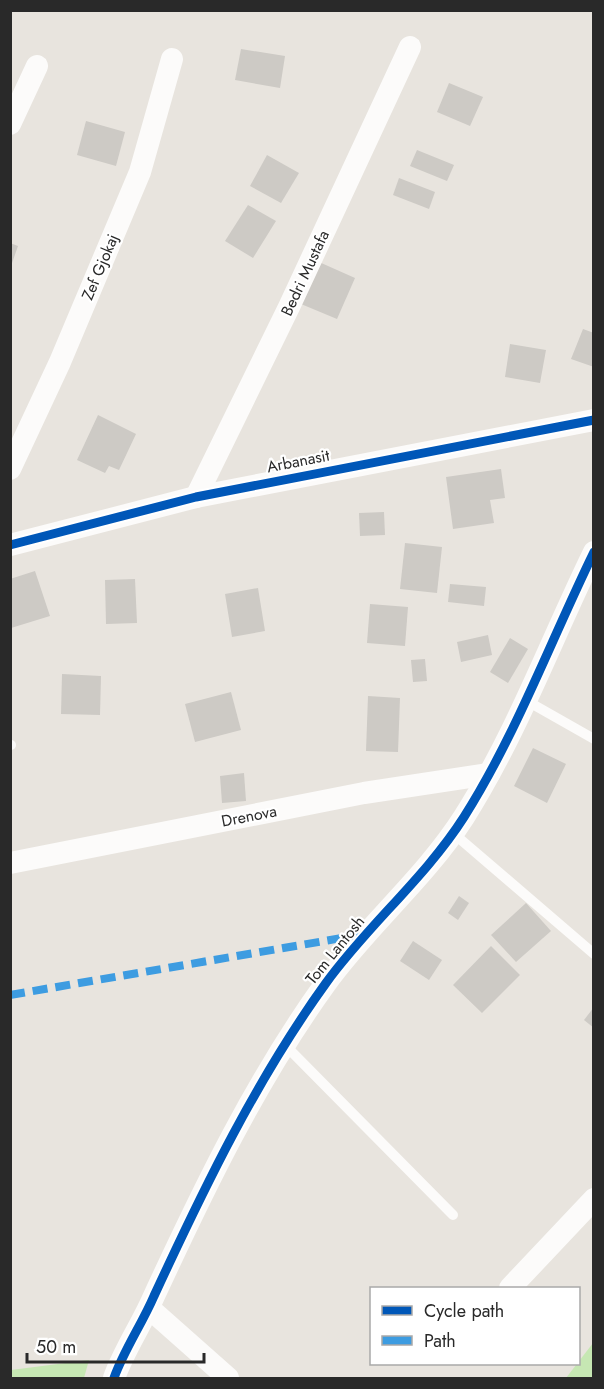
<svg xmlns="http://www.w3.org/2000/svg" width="604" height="1389" font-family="Jost,sans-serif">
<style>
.green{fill:#c6e7b3}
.building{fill:#cdcac5}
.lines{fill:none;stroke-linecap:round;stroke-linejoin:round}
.service{stroke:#fcfbfa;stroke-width:10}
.minor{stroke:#fcfbfa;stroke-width:22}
.quiet{stroke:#3d9ce1;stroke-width:8;stroke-dasharray:15 8;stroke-linecap:butt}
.cycleway-casing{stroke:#fff;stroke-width:13}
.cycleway{stroke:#0057b8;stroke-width:9}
.labels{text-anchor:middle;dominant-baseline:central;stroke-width:4.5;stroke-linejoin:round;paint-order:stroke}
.street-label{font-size:16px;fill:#292929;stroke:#fff}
</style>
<rect width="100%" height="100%" fill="#e8e4de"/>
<g class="green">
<polygon points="593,1343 593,1378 566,1378"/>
<polygon points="89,1360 84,1378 11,1378 11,1370"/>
</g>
<g class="building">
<polygon points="241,49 285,56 280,88 235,80"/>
<polygon points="449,83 483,97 470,126 437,112"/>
<polygon points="86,121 125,132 116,166 77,155"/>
<polygon points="417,150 454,165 447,181 410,166"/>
<polygon points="267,155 299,173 281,203 250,186"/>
<polygon points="399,178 435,192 429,209 393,195"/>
<polygon points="248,205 276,221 253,258 225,241"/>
<polygon points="10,243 18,246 11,266 10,266"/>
<polygon points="319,262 355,278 337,319 301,304"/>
<polygon points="583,329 594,333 594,367 571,359"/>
<polygon points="510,344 546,350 540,383 505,377"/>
<polygon points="98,415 136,434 119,470 109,466 105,473 77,460"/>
<polygon points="501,469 505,498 490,500 494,523 453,529 446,477"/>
<polygon points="384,512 385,535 360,536 359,513"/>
<polygon points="405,543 442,547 437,593 400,589"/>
<polygon points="35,571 50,616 11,628 10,579"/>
<polygon points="135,579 137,623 106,624 105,580"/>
<polygon points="450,584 486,587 484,606 448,602"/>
<polygon points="258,588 265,631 232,637 225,594"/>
<polygon points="370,604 408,607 405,646 367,643"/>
<polygon points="488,635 492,655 461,662 457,642"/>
<polygon points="510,638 528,649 508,683 490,672"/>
<polygon points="425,659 427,681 413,682 411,660"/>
<polygon points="62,674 101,676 100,715 61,714"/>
<polygon points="231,692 241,730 195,742 185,704"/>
<polygon points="368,696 400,698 398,752 366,751"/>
<polygon points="533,748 566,764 547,803 514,786"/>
<polygon points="244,773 246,801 222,803 220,776"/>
<polygon points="459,896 469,903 458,920 448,913"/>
<polygon points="526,903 551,931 516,962 491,935"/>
<polygon points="413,941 442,960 429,980 400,961"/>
<polygon points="491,946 520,975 482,1013 453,985"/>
<polygon points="594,1007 594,1028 584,1020"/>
</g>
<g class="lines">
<g class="service">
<polyline points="527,701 594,739"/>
<polyline points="10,745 11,745"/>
<polyline points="453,833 594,954"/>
<polyline points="285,1045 453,1215"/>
</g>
<g class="minor">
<polyline points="10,124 37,66"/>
<polyline points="10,469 60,362 140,172 172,59"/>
<polyline points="196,497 289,307 410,47"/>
<polyline points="10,545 196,497 594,420"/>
<polyline points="10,863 364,793 489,774"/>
<polyline points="510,1288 594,1199"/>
<polyline points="149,1308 228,1378"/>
<path d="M114 1378C124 1350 142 1324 154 1296 204 1188 256 1080 326 983 368 925 425 878 464 817 517 733 551 640 594 552"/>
</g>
<polyline class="quiet" points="10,995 365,934"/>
<g class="cycleway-casing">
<g id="cycleway">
<polyline points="10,545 196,497 594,420"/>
<path d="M114 1378C124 1350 142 1324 154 1296 204 1188 256 1080 326 983 368 925 425 878 464 817 517 733 551 640 594 552"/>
</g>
</g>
<use href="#cycleway" class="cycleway"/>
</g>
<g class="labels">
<g class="street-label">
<text transform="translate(100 267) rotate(-67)">Zef Gjokaj</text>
<text transform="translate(305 273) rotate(-65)">Bedri Mustafa</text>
<text transform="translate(298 461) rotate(-11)">Arbanasit</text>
<text transform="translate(249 816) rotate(-11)">Drenova</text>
<text transform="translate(335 950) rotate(-51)">Tom Lantosh</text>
</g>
</g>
<rect width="604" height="1389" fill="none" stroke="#292929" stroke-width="24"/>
<rect x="370" y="1287" width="210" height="78" fill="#ffffff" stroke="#a9a9a9" stroke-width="1.5"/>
<rect x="382" y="1306" width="30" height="9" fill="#0057b8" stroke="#a9a9a9" stroke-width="1.5"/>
<text x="424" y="1317" font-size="18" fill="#292929">Cycle path</text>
<rect x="382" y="1336" width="30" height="9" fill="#3d9ce1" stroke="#a9a9a9" stroke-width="1.5"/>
<text x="424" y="1347" font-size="18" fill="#292929">Path</text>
<path d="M27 1353v9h177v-9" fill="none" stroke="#292929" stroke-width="3"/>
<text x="36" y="1353" font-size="18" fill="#292929" stroke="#ffffff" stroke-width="4.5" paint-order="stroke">50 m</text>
</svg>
